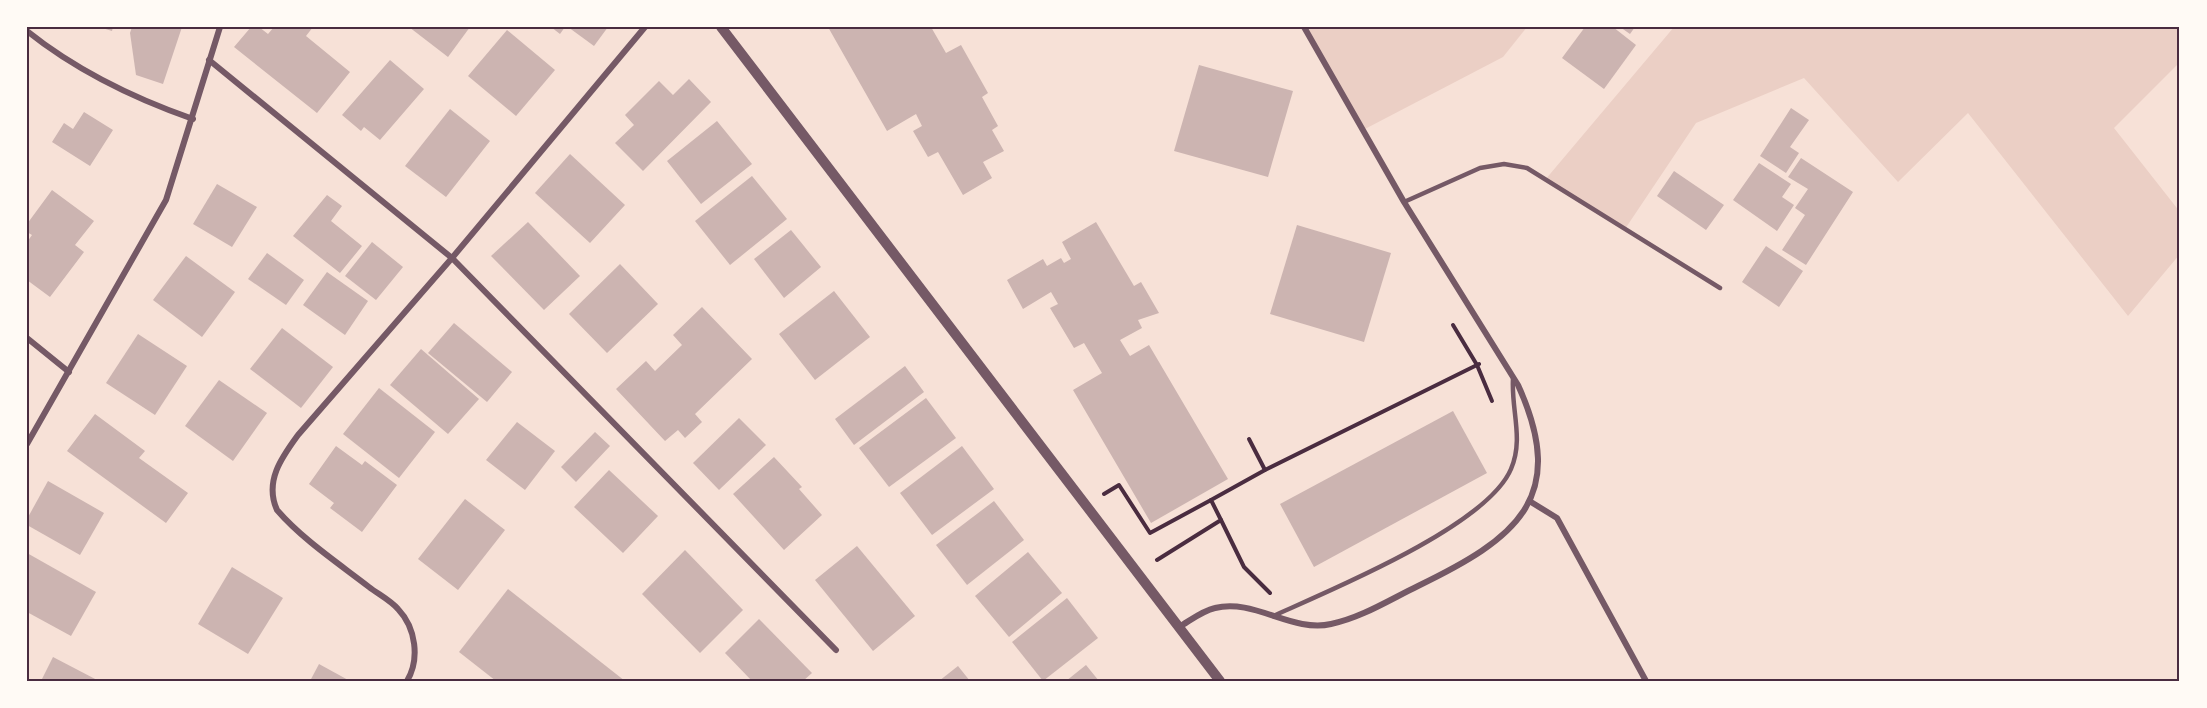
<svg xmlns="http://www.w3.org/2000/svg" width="2207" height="708" font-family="'Roboto Condensed',sans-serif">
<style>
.green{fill:#ebcfc5}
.building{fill:#ccb4b1}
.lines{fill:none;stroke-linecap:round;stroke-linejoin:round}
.path{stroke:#4a2c40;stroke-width:4}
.service{stroke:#755966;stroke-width:4.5}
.minor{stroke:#755966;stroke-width:6}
.tertiary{stroke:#755966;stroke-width:10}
.neatline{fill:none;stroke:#4a2c40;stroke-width:2}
</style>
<rect width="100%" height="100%" fill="#f7e1d7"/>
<g class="green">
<polygon points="1304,27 1527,27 1503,57 1363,130"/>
<polygon points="1674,27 2180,27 2180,62 2114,128 2180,212 2180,254 2128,316 1968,113 1898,182 1804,78 1696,123 1625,229 1545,180"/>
</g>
<g class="building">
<polygon points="99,27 113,27 112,31"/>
<polygon points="132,27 182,27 163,84 136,75 130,33"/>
<polygon points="251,27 259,27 268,34 274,27 313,27 306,36 350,72 317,113 234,47"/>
<polygon points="409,27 470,27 448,57"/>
<polygon points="551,27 565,27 560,34"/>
<polygon points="568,27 608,27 594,46"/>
<polygon points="828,27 931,27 946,53 961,45 988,93 982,97 998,126 992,130 1004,151 983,162 992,178 963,195 938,152 928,157 913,131 922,126 916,114 887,131"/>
<polygon points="1585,27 1613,27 1636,45 1604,89 1562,58"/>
<polygon points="1620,27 1635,27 1630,34"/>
<polygon points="507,30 555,70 516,116 468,76"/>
<polygon points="390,60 424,89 380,140 364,127 361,131 342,115"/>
<polygon points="1199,65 1293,91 1268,177 1174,151"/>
<polygon points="689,79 711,102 643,171 615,143 634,125 625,115 659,81 673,95"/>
<polygon points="1791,108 1809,120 1790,147 1799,153 1786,173 1760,156"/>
<polygon points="450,109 490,141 446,197 405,166"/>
<polygon points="84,112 113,130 90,166 52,142 64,123 73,129"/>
<polygon points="717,121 752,164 701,204 667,161"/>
<polygon points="570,154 625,205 590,243 535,193"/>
<polygon points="1801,158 1853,192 1806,265 1782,250 1805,215 1795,208 1808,189 1788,177"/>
<polygon points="1759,163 1791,184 1782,197 1794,205 1777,231 1733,200"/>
<polygon points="1674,171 1724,205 1706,230 1657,196"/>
<polygon points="752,176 787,219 730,265 695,221"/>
<polygon points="217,184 257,207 232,247 193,224"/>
<polygon points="52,190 94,221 75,245 84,252 50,297 27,280 27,242 32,235 27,232 27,224"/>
<polygon points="327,195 342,206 331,221 362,246 340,273 293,236"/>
<polygon points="528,222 580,276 544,310 491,256"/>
<polygon points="1096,222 1134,286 1141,282 1159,313 1138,320 1142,328 1120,340 1130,356 1149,345 1228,479 1151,523 1073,390 1102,373 1084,343 1074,348 1050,308 1058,304 1051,292 1023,309 1007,280 1043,259 1047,266 1061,258 1064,263 1071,259 1062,242"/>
<polygon points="1297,225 1391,253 1364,342 1270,314"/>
<polygon points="791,230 821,267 784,298 754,259"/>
<polygon points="372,242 403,267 376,300 345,276"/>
<polygon points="1766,246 1803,271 1779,307 1742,282"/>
<polygon points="267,253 304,280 286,305 248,279"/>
<polygon points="186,256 235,292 202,337 153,300"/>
<polygon points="620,264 658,304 607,353 569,314"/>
<polygon points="327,272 368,301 345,335 303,305"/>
<polygon points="834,291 870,337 815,380 779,334"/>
<polygon points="702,307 752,359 695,414 702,422 685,438 678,430 665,441 616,389 646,361 655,371 682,345 673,335"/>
<polygon points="454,323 512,372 487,402 428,353"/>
<polygon points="282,328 333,367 301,408 250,369"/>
<polygon points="138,334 187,366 155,415 106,383"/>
<polygon points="421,349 479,399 448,434 390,385"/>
<polygon points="905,366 924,392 854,445 835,419"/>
<polygon points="219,380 267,413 233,461 185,426"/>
<polygon points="379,388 435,432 399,478 343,434"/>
<polygon points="926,398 956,438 889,487 859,448"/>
<polygon points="1453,411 1487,473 1314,567 1280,504"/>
<polygon points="95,414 145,451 139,458 188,493 166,523 67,451"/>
<polygon points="739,418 766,445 719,490 693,463"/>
<polygon points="517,422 555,451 525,490 486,460"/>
<polygon points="595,432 610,446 576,482 561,467"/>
<polygon points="336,446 362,465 365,461 397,485 362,532 330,508 334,503 309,484"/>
<polygon points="962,446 994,489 932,535 900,493"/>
<polygon points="774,457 802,487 799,489 822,515 784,550 733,494"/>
<polygon points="609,470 658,516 623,553 574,507"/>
<polygon points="48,481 104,513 80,555 27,525 27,519"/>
<polygon points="465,499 505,530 458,590 418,559"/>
<polygon points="994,501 1024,540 967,585 936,545"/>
<polygon points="857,546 915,616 873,651 815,580"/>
<polygon points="685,550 743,610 700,653 642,594"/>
<polygon points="1028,552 1062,593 1009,637 975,596"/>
<polygon points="27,553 96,592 71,636 27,612"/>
<polygon points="232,567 283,598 248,654 198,624"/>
<polygon points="508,589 625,681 496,681 459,652"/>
<polygon points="1067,598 1098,638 1043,681 1012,642"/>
<polygon points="759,619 812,673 803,681 752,681 725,653"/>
<polygon points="53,657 99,681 41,681"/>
<polygon points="319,664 350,681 310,681"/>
<polygon points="1086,665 1099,681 1066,681"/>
<polygon points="958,666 970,681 939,681"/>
</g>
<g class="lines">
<g class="path">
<polyline points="1453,325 1477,365 1492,401"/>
<polyline points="1249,439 1265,470"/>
<polyline points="1104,494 1119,485 1150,533 1211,500"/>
<polyline points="1221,520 1244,567 1270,593"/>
<polyline points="1157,560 1221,520 1211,500 1265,470 1479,364"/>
</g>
<g class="service">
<polyline points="1404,202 1480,168 1504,164 1527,168 1720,288"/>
<path d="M1273 616C1331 590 1487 526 1511 469 1524 439 1511 410 1513 379"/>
</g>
<g class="minor">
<path d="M27 31C77 71 133 98 193 119"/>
<polyline points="209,60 452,258 836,650"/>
<polyline points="27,338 69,372"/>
<polyline points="27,444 166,200 220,27"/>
<polyline points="1531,502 1557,518 1646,681"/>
<path d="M1179 627C1191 620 1202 611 1215 608 1254 598 1292 633 1331 624 1361 618 1391 599 1418 586 1515 539 1570 499 1518 385L1404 202 1304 27"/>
<path d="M407 681C420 659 416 628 398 609 390 600 378 594 369 587 338 563 302 539 277 510 264 481 282 457 298 435L452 258 645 27"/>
</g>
<polyline class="tertiary" points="721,27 1220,681"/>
</g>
<rect width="2207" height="708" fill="none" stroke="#fffaf5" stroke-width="57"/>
<rect x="28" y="28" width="2150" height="652" class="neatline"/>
</svg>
